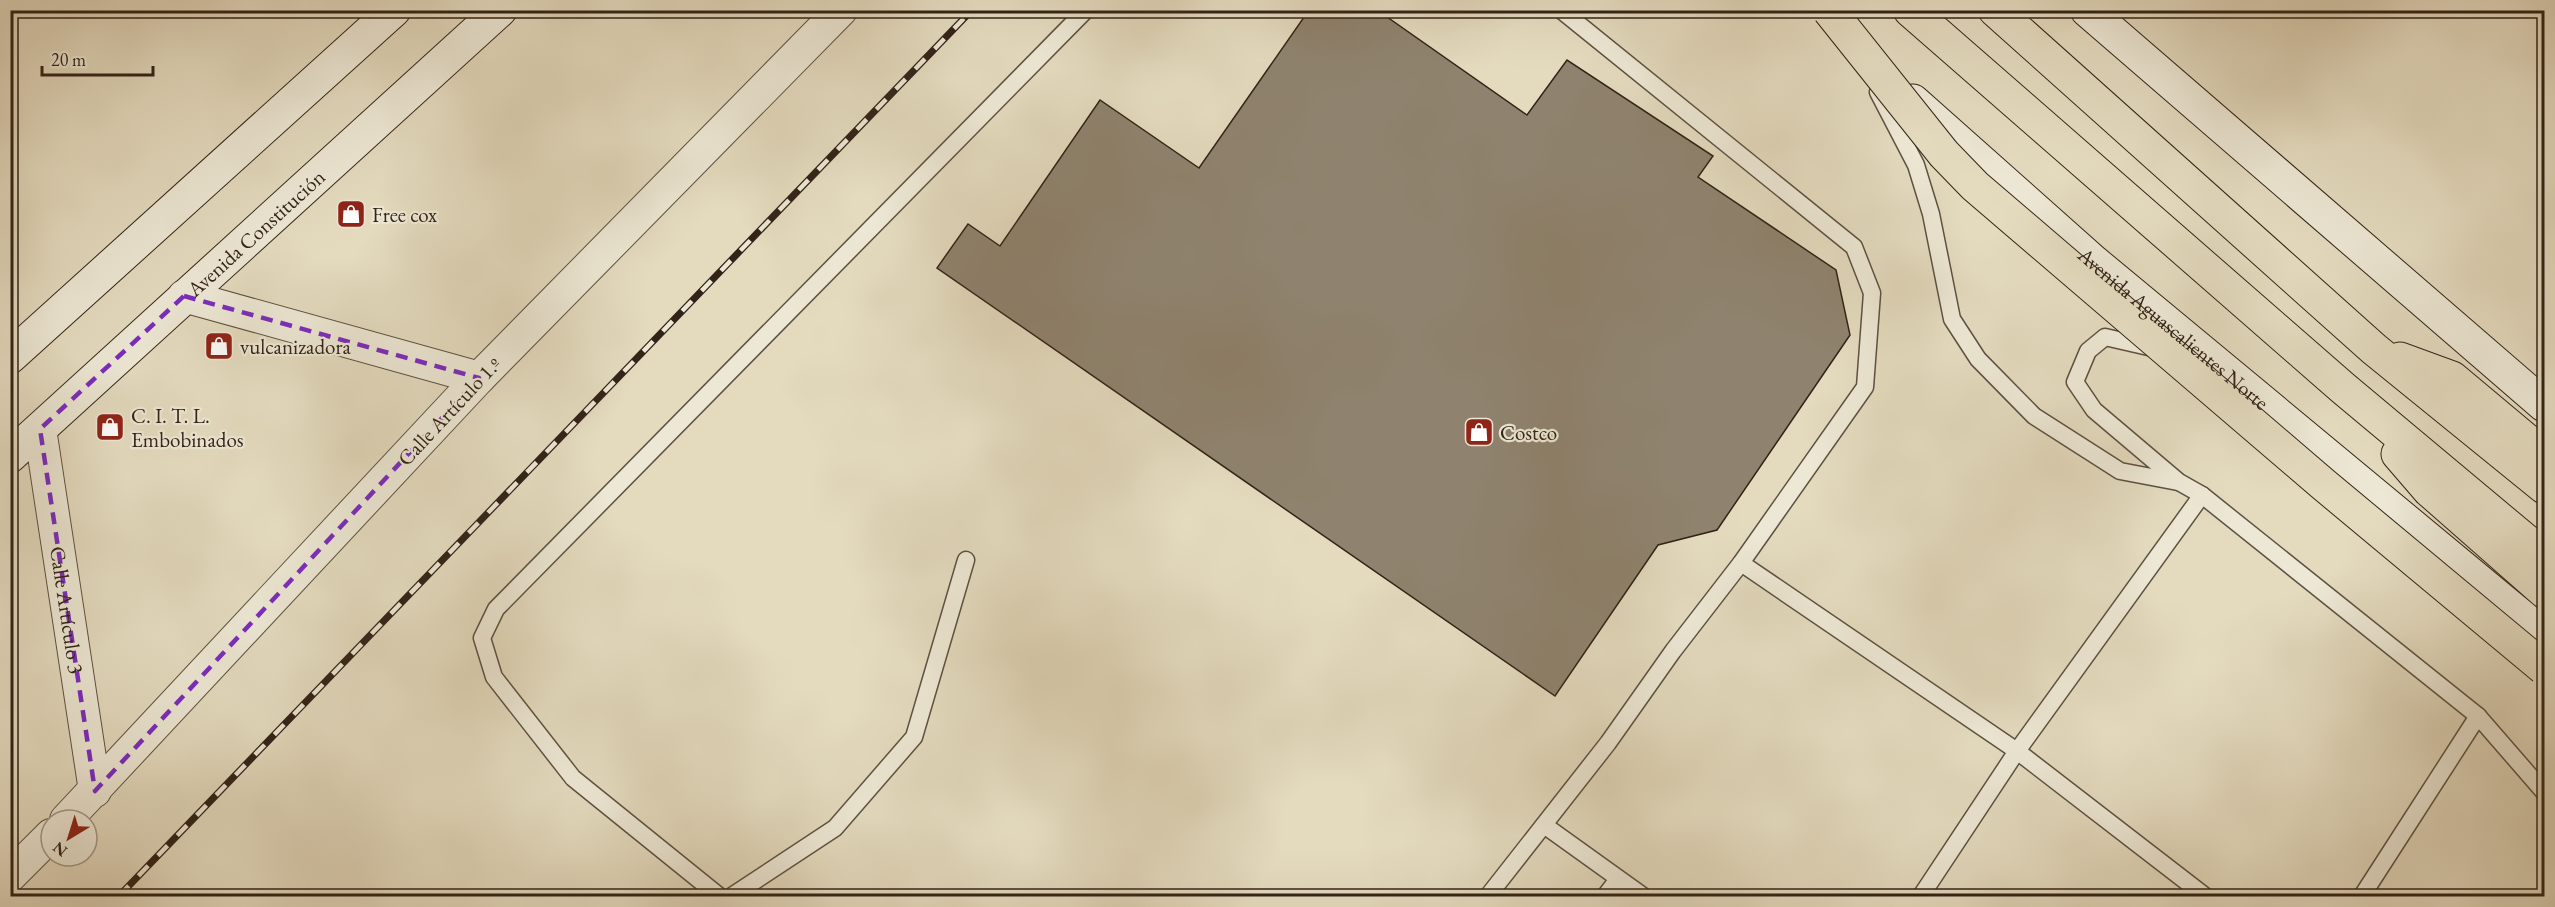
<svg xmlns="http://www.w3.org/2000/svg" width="2555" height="907" font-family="'EB Garamond',serif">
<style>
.building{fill:#8f836f;stroke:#322318;stroke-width:1.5}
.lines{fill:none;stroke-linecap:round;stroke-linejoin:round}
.lane-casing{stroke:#5e5142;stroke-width:19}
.street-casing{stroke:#5e5142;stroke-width:34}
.secondary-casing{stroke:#322318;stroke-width:35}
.primary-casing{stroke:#322318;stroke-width:35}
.lane{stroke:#ede8d5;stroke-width:16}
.street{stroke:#ede8d5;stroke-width:32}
.secondary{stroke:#ede8d5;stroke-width:33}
.primary{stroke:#e4dbbf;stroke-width:33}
.rail-casing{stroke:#322318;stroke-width:7}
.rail{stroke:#ede8d5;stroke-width:4.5;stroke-dasharray:14;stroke-linecap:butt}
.primary-bridge-casing{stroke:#322318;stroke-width:35;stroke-linecap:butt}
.primary-bridge{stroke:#e4dbbf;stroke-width:33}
.marked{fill:none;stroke:#7b2cbf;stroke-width:4.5;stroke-dasharray:12 8;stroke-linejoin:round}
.labels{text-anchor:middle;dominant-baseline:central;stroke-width:4.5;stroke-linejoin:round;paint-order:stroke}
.poi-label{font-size:21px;fill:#322318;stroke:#ede8d5;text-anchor:start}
.street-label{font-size:21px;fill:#322318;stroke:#ede8d5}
</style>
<rect width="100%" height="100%" fill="#e4dbbf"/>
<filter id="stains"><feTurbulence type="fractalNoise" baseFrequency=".00333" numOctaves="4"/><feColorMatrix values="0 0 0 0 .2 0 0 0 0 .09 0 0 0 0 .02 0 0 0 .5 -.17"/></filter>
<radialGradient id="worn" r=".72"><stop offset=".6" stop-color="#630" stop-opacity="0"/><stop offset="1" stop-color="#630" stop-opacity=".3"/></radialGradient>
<polygon class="building" points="1309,10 1377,10 1527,115 1567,60 1713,156 1698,177 1836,270 1850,335 1717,530 1658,545 1555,696 937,268 968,224 1000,246 1100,100 1199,168"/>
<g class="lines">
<g class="lane-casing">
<g id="lane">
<polyline points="1878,92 1916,165 1931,214 1952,319 1978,359 2034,416 2120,471 2178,482"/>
<polyline points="2153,348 2105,337 2088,351 2075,382 2094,410 2179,482 2202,495 2478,716 2544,792"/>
<polyline points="1741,563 2017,751 2205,896"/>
<polyline points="1544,825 1643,896"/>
<polyline points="719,896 573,778 494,677 482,638 496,609 1086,10"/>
<polyline points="732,896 835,828 914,737 966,560"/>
<polyline points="1488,896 1608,743 1673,651 1741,563 1865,387 1872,293 1854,247 1561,10"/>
<polyline points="1605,896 1618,879"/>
<polyline points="1921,896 2017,751 2202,495"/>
<polyline points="2362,896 2478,716"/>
</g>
</g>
<g class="street-casing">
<g id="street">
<polyline points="184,296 479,378"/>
<path id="s1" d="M40 429 95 791"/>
<polyline points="66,820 479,378 841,10"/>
<polyline points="10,876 51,835"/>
</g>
</g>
<g class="secondary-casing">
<g id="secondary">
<polyline points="2087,10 2544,405"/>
<path id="s2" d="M1913 101 2094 262 2544 635"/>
<polyline points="10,357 394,10"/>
<path id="s3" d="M10 456 500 10"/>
</g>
</g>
<g class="primary-casing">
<g id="primary">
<polyline points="1910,10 2343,388 2544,556"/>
<polyline points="1995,10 2374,349 2544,487"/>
<polyline points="2400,359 2452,378 2544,455"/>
<polyline points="2398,454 2429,490 2544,591"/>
</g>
</g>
<use href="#lane" class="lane"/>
<use href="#street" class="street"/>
<use href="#secondary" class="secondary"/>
<use href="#primary" class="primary"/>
<g class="rail-casing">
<polyline id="rail" points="119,896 972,10"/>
</g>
<use href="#rail" class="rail"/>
<g class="primary-bridge-casing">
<polyline id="primary-bridge" points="1829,10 1944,154 1975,186 2323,484 2544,668"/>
</g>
<use href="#primary-bridge" class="primary-bridge"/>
</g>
<path class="marked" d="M184 296 479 378 95 791 40 429Z"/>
<defs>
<g id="shop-square" transform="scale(1.5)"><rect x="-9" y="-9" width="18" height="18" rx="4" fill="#8f2418" stroke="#ede8d5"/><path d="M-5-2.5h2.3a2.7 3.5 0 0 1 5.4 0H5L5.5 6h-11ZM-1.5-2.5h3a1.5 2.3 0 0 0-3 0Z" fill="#fff"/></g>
</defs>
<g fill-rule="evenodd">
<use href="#shop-square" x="351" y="214"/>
<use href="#shop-square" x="219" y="346"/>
<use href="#shop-square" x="110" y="427"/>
<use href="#shop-square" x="1479" y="432"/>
</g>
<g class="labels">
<g class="poi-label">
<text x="372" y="214">Free cox</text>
<text x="240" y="346">vulcanizadora</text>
<text x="131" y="415">C. I. T. L.<tspan x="131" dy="24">Embobinados</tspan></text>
<text x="1500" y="432">Costco</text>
</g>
<g class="street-label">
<text stroke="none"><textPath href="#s3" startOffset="332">Avenida Constitución</textPath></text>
<text stroke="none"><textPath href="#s2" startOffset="346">Avenida Aguascalientes Norte</textPath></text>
<text transform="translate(449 411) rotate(-47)">Calle Artículo 1.º</text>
<text stroke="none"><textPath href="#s1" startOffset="183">Calle Artículo 3</textPath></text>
</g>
</g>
<rect width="2555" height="907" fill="none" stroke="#e4dbbf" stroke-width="36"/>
<rect x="12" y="12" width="2531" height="883" fill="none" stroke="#322318" stroke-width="3"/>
<rect x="18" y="18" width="2519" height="871" fill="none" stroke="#322318" stroke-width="1.5"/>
<g transform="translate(69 838) rotate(218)"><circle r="28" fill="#ede8d5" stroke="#a29989" stroke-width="1.5"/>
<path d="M0-4.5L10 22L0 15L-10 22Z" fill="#8f2418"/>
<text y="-9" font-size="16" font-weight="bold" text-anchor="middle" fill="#322318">N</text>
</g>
<path d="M42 66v9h111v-9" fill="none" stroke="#322318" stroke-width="3"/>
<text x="51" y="66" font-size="18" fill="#322318" stroke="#ede8d5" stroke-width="4.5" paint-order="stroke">20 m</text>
<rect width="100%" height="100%" filter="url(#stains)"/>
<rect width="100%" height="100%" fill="url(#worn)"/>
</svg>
